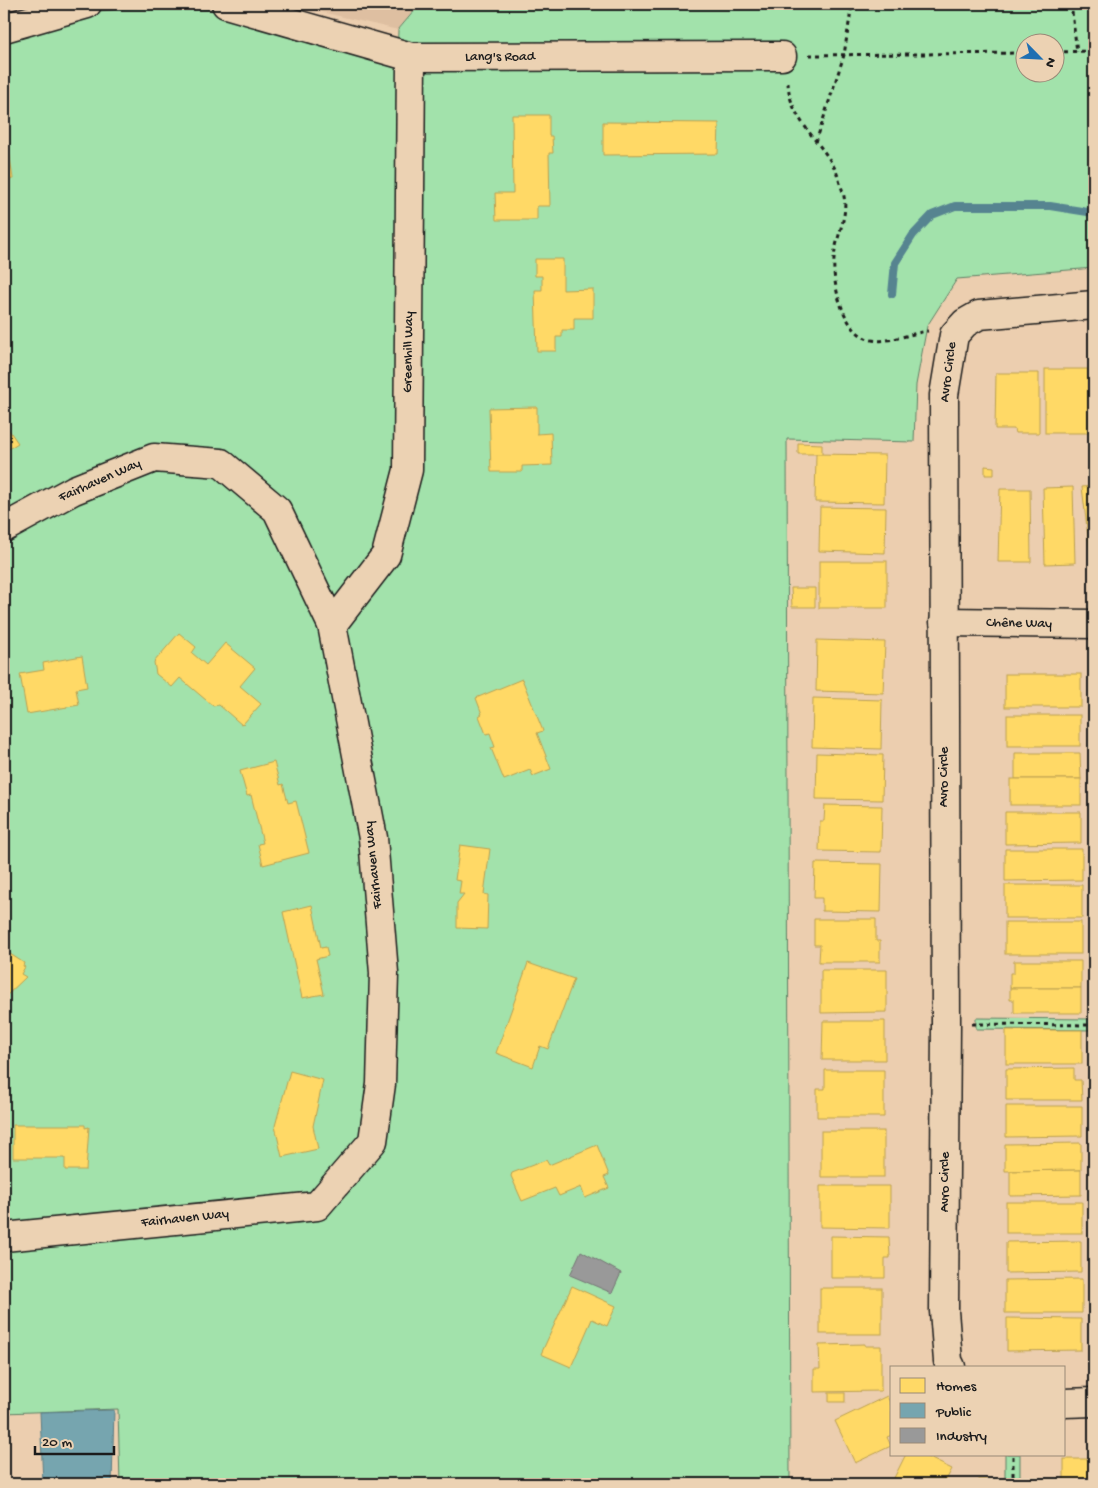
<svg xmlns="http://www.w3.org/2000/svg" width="1098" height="1488" font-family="'Gochi Hand',sans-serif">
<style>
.built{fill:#debfa1}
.green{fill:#a2e2ab;stroke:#5f7f64;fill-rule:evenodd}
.homes{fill:#ffd966;stroke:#bba050}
.public{fill:#76a5af;stroke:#5b7c83}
.industry{fill:#999;stroke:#747474}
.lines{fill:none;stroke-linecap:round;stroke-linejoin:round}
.stream{stroke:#568490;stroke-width:8}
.minor-casing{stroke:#1c1c1c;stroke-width:31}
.path{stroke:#1c1c1c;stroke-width:3;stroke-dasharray:4 4;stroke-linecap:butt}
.minor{stroke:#ecd2b3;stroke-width:28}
.labels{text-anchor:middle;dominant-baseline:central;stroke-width:5;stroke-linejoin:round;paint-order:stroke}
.street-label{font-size:14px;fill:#1c1c1c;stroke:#ecd2b3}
</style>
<rect width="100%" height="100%" fill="#ecceaf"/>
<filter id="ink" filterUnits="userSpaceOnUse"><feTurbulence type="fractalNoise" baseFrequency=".02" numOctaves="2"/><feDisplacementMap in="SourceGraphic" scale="10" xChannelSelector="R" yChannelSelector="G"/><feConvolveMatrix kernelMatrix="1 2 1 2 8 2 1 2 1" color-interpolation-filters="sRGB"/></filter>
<g filter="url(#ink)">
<polygon class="built" points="288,4 420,4 398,30"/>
<g class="green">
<path d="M420 4H1094V268L957 279 927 326 916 385 914 442 787 439 790 1484H120L118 1409 4 1413V39L88 12 153 6 215 10 397 64 398 30ZM1026 42H1056V72H1026Z"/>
<polygon points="976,1018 1094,1019 1094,1030 976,1029"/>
<rect x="1005" y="1454" width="15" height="30"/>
</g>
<g class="homes">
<polygon points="512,115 549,115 549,136 552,136 553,153 549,153 550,206 537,206 537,220 496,220 495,193 513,193"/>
<polygon points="603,122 719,123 718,154 603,155"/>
<polygon points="4,143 8,143 13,179 4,180"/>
<polygon points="535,259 563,259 563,290 593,289 593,318 574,318 574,330 562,330 562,337 556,337 556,351 537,351 535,290 542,290 542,276 535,276"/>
<rect x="1045" y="369" width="43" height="64"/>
<polygon points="996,373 1039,373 1039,433 1015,433 1014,429 995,429"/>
<polygon points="537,407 537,434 551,433 552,465 522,466 522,472 491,472 489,408"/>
<polygon points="4,423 18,443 4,452"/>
<polygon points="798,443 822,444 822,454 798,454"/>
<polygon points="816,454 885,455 884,503 815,502"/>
<polygon points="985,466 994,467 994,475 985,475"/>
<polygon points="1094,486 1094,560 1091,561 1082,487"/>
<polygon points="1073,487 1075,563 1045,564 1043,488"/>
<polygon points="1000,489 1030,489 1031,562 998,562"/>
<polygon points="820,507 886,508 885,553 819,551"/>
<rect x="819" y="561" width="68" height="47"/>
<polygon points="791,588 815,588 815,607 792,607"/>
<polygon points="179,633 196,647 192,653 206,665 225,643 255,668 240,686 261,704 242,725 219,705 213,706 180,678 172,687 156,674 154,662"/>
<polygon points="817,640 885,642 883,693 816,691"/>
<polygon points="82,656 87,687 76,689 79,705 27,714 20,674 44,670 43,663"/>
<rect x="1005" y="674" width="76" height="33"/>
<polygon points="522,679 543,731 537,733 551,769 533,776 530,770 504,780 491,748 495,747 490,733 486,734 479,716 482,714 476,698"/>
<polygon points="813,698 882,700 881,749 812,747"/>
<rect x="1007" y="715" width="73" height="31"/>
<polygon points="817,753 883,755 882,800 816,799"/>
<polygon points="1015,753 1080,753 1081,779 1015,779"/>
<polygon points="274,762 280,785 283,784 288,803 296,801 309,853 263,865 258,844 263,843 251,795 247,796 240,771"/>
<rect x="1010" y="779" width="71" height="26"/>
<polygon points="825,805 882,806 881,852 819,851 820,821 824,821"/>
<polygon points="1005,812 1081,812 1081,843 1005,844"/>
<polygon points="460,845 490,849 484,894 488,895 487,929 457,928 457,903 464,894 459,894 461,881 455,880"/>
<polygon points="1005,849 1082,849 1082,880 1005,881"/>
<polygon points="815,863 882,864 881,912 822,911 822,898 814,898"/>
<rect x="1005" y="885" width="77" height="33"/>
<polygon points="312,905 321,948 326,947 328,956 316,959 324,994 302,998 283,912"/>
<polygon points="814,919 876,919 876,941 880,941 880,962 819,962 820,945 814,945"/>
<rect x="1005" y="922" width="76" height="32"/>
<polygon points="4,950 24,963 23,966 25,967 21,974 26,977 4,998"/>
<polygon points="1014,961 1081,961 1081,988 1010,988 1010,973 1014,973"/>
<polygon points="528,963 574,979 548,1049 540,1046 533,1067 496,1053"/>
<polygon points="821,970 887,970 887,1012 821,1013"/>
<polygon points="1010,988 1081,988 1081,1013 1014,1013 1014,1000 1010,1000"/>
<polygon points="823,1021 885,1021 885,1060 822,1060"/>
<rect x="1006" y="1030" width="76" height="34"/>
<polygon points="1074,1068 1074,1080 1081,1080 1082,1100 1006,1100 1006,1069"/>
<polygon points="825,1070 884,1070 884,1117 817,1117 817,1089 825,1089"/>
<polygon points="290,1071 323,1080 313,1126 318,1149 282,1157 275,1126"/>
<polygon points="1006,1106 1082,1106 1082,1136 1006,1137"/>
<polygon points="13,1125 85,1125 85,1128 89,1127 86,1170 65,1170 65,1158 13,1158"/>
<rect x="821" y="1131" width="63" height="46"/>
<polygon points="1081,1143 1081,1170 1005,1171 1005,1144"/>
<polygon points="597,1145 609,1175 604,1177 609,1188 585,1198 581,1187 559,1196 555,1188 522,1201 511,1176 512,1173 546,1160 549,1165"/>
<polygon points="1081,1170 1081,1195 1010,1196 1010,1171"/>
<polygon points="820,1186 890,1186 890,1228 820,1227"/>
<rect x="1006" y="1202" width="76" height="31"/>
<polygon points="831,1236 889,1237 890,1258 885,1258 885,1278 831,1278"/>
<polygon points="1081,1241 1081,1272 1006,1273 1006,1242"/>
<polygon points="1082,1279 1082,1313 1005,1313 1005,1280"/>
<polygon points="572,1286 616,1306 607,1326 592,1319 571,1367 541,1354"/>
<rect x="820" y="1288" width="62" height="46"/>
<polygon points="1007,1318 1081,1319 1081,1350 1007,1351"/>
<polygon points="865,1344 865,1346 881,1346 881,1391 814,1392 814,1369 820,1369 819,1345"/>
<rect x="829" y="1393" width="16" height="9"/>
<polygon points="887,1396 892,1407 892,1435 887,1437 891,1446 855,1463 835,1421"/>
<polygon points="906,1454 921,1454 952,1469 944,1484 891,1484"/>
<rect x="1064" y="1459" width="25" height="25"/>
<rect x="1089" y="1459" width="5" height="25"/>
<rect x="979" y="1480" width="22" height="4"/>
</g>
<polygon class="public" points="114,1410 112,1484 43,1484 40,1412"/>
<polygon class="industry" points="581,1251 621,1273 612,1293 570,1275"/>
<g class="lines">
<polyline class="stream" points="892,294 895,263 913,235 932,215 955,206 1050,206 1094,213"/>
<g class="minor-casing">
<g id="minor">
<polyline points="226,4 411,57 782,56"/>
<polyline points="4,28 87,4"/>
<polyline points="4,528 74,490 154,458 221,463 277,510 332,625 373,838 384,973 381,1084 373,1141 317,1206 4,1237"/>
<polyline points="944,622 1094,624"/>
<polyline points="332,625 386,555 408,470 411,57"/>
<polyline points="951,1367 948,1361 944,1311 946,1024 944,395 954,335 965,323 979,315 1094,305"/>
<polyline points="1064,1403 1094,1402"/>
</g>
</g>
<g class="path">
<polyline points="1071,4 1077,52"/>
<polyline points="1056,52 1094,51"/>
<polyline points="809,55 1026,53"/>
<path d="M788 82C789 118 818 138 834 167 838 174 839 182 842 189 850 212 839 229 835 251 830 277 841 329 868 339 885 345 910 333 928 331"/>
<polyline points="816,142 844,55 852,4"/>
<polyline points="972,1024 1094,1025"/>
<polyline points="1013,1484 1013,1454"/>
</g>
<use href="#minor" class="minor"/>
</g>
</g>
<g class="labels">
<g class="street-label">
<text x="500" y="57">Lang's Road</text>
<text transform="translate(409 352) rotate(-89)">Greenhill Way</text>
<text transform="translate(949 372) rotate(-83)">Avro Circle</text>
<text transform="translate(100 481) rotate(-24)">Fairhaven Way</text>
<text transform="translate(1019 624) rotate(1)">Chêne Way</text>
<text transform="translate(944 777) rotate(-90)">Avro Circle</text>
<text transform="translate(374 865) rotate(-96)">Fairhaven Way</text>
<text transform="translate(945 1182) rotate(-90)">Avro Circle</text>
<text transform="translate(185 1219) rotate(-6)">Fairhaven Way</text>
</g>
</g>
<rect width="1098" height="1488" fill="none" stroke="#ecd2b3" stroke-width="20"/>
<rect x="10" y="10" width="1078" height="1468" fill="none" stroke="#1c1c1c" stroke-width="2" filter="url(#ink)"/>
<rect x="890" y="1366" width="175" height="90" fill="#ecd2b3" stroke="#998977"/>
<rect x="900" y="1378" width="25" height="15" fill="#ffd966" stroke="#998977"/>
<text x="936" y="1390" font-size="15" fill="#1c1c1c">Homes</text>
<rect x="900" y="1403" width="25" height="15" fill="#76a5af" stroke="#998977"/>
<text x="936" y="1416" font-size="15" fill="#1c1c1c">Public</text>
<rect x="900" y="1428" width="25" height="15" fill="#999999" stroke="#998977"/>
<text x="936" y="1440" font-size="15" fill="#1c1c1c">Industry</text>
<g transform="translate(1040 58) rotate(114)"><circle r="24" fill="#ecd2b3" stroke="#998977"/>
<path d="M0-4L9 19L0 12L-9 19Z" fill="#1f6fb2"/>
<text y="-8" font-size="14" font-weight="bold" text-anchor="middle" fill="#1c1c1c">N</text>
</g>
<path d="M35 1446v8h79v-8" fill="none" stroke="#1c1c1c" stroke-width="2.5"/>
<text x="42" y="1446" font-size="15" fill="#1c1c1c" stroke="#ecd2b3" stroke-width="4" paint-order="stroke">20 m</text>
</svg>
